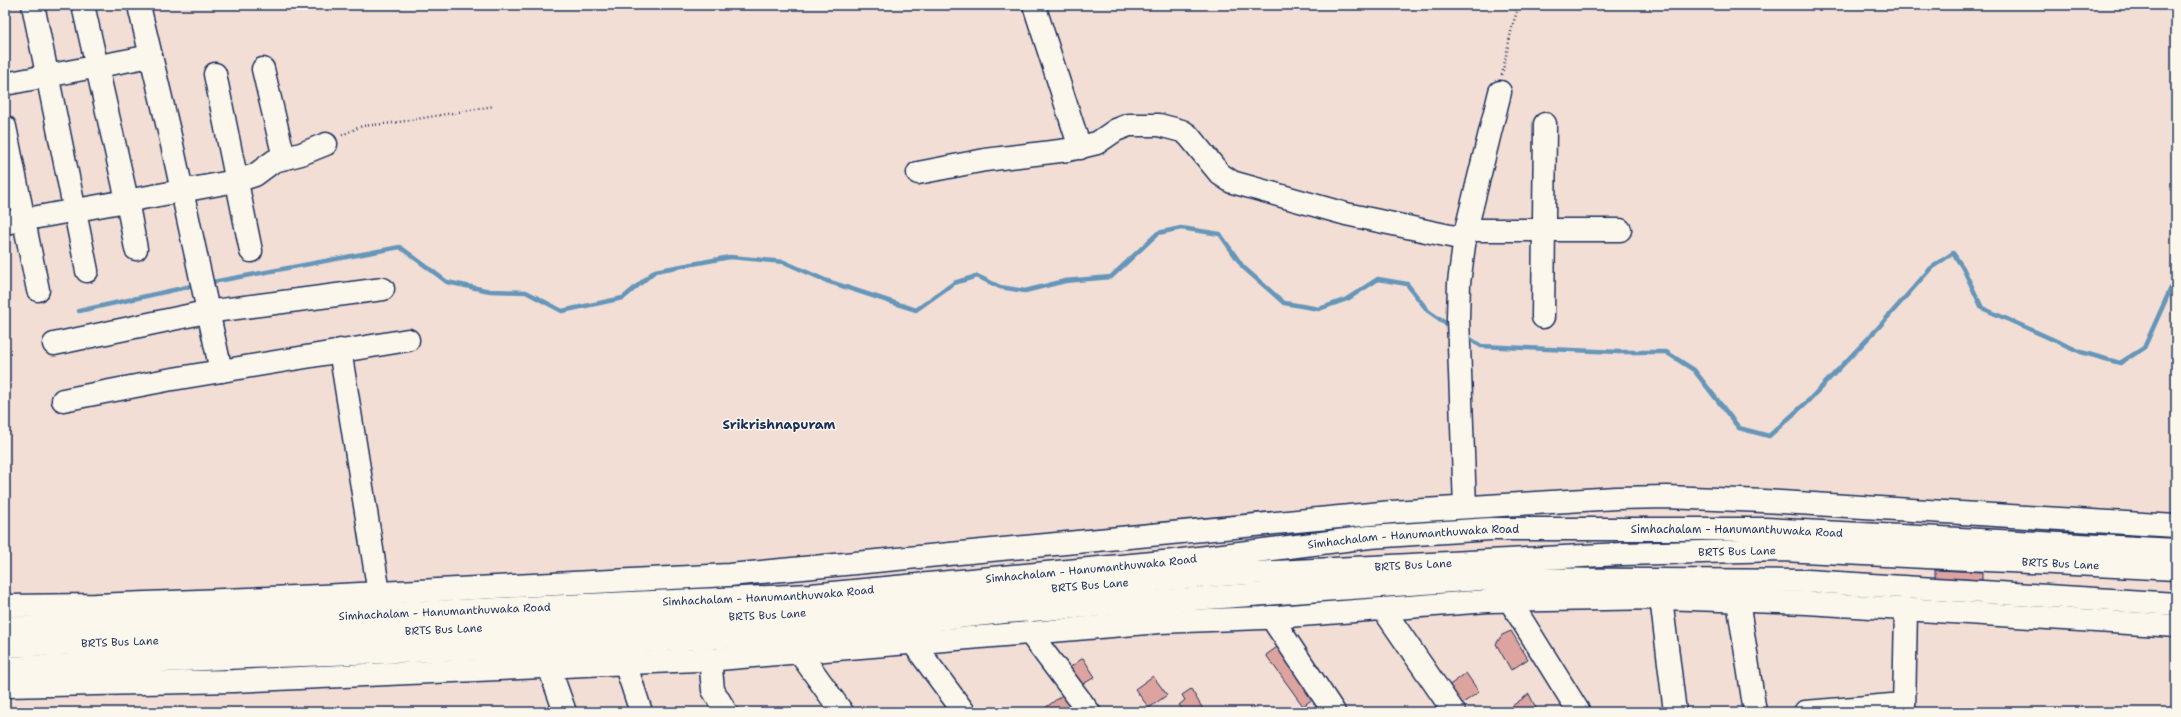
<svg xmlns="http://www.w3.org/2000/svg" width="2181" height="717" font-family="'Shantell Sans',sans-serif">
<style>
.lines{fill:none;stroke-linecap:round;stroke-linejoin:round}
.stream{stroke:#6596ba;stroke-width:4.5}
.building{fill:#dda39f;stroke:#1b2f5e}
.minor-casing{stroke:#1b2f5e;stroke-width:25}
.major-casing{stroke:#1b2f5e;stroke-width:25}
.path{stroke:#1b2f5e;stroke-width:2.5;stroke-dasharray:1 3;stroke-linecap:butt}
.minor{stroke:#fbf7ec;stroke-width:22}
.major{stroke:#fbf7ec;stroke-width:22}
.labels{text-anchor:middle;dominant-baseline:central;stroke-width:3;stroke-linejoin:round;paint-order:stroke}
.street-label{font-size:11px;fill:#1b2f5e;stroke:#fbf7ec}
.quarter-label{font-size:13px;font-weight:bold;fill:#1b2f5e;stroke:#fbf7ec}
</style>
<rect width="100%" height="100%" fill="#f2ded5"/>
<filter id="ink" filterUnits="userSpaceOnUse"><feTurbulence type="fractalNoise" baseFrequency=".025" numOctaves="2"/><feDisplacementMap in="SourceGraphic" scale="8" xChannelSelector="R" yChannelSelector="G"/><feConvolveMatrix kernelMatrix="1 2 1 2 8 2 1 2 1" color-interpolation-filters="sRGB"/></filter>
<g filter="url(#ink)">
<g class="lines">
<g class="stream">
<polyline points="207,283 400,247 447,282 490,291 526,292 562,311 623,298 655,271 730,257 784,262 827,281 916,310 954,283 977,276 1000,287 1025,291 1065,281 1111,277 1158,233 1181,228 1220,234 1243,267 1284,303 1319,309 1347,299 1378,279 1407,284 1428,311 1451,327"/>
<polyline points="79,311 196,285"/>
<polyline points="1466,336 1481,346 1619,352 1666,352 1694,370 1739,428 1769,436 1808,401 1878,328 1931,268 1953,253 1963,268 1982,308 2081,352 2120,363 2144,348 2171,288 2176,285"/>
</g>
</g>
<g class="building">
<polygon points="1935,570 1982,572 1982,580 1935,578"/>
<polygon points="1511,631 1528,659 1511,670 1496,644 1502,635"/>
<polygon points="1280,645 1317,696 1303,706 1266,655"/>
<polygon points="1083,658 1095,677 1080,686 1069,668"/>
<polygon points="1466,673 1479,692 1460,705 1447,687"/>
<polygon points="1153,676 1167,695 1149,708 1135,689"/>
<polygon points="1191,689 1203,709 1198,712 1184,712 1179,705 1185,700 1182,695"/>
<polygon points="1065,693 1078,712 1048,712 1045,708"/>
<polygon points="1529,694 1538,712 1516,712 1512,706"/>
<polygon points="946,706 950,712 937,712"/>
</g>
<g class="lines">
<g class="minor-casing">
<g id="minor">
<polyline points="33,5 87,271"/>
<polyline points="83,5 127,200 136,249"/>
<polyline points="1034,5 1080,148"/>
<polyline points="140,10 171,140 221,371"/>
<polyline points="263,69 284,158"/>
<polyline points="215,74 251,251"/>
<polyline points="5,84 151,56"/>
<polyline points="5,127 38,290"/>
<polyline points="918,173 985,160 1068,150 1097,143 1116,130 1129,125 1159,125 1182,131 1188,135 1220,174 1232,182 1346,214 1464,239"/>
<polyline points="5,223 236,181 255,175 274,161 301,154 326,144"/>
<polyline points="1466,230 1620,230"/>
<polyline points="1543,317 1545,124"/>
<polyline points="54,344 206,312 383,289"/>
<polyline points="340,350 379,593"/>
<polyline points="63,400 167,380 408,340"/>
<polyline points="1465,507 1458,318 1459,283 1466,230 1500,92"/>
<polyline points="1661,598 1675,712"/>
<polyline points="1510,601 1579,712"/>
<polyline points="1738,601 1755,712"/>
<polyline points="5,606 95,605 321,596 729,575 1392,512 1616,498 1667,497 1764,501 2176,526"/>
<polyline points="1383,609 1454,712"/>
<polyline points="1271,617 1334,712"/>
<polyline points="1029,632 1089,712"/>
<polyline points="913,643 964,712"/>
<path id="s1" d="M5 646 405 631 786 614 929 602 1064 587 1234 574 1622 554 1782 550 2176 569"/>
<polyline points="799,652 842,712"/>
<polyline points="710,659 713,690 726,712"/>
<polyline points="625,663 641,712"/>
<polyline points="549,667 565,712"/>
<polyline points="5,686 234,681 719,659 1159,622 1262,618 1488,601 1661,598 1807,603 2176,626"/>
<polyline points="1805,712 1904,704"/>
<polyline points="1904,712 1906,609"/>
</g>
</g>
<g class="major-casing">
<g id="major">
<path id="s2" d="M5 628 250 620 811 595 1174 561 1370 537 1490 529H1765L2176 550"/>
<polyline points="5,668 248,657 525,647 806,633 1004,612 1481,579 1807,581 2176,604"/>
</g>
</g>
<g class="path">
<polyline points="1502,75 1512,27 1519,5"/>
<polyline points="342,135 362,126 393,123 494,106"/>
</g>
<use href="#minor" class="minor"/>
<use href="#major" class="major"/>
</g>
</g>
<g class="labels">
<g class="street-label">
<text stroke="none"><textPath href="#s2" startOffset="1736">Simhachalam - Hanumanthuwaka Road</textPath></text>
<text stroke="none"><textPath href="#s2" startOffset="1412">Simhachalam - Hanumanthuwaka Road</textPath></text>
<text stroke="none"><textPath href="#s1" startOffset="1735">BRTS Bus Lane</textPath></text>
<text stroke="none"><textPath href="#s1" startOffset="2059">BRTS Bus Lane</textPath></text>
<text stroke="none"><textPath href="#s1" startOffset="1411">BRTS Bus Lane</textPath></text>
<text stroke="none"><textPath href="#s2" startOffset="1088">Simhachalam - Hanumanthuwaka Road</textPath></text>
<text stroke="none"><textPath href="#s1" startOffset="1087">BRTS Bus Lane</textPath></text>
<text stroke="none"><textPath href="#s2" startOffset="764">Simhachalam - Hanumanthuwaka Road</textPath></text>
<text stroke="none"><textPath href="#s2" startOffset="440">Simhachalam - Hanumanthuwaka Road</textPath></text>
<text stroke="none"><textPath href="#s1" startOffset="763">BRTS Bus Lane</textPath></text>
<text stroke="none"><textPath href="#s1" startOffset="439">BRTS Bus Lane</textPath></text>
<text stroke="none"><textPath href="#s1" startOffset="115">BRTS Bus Lane</textPath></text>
</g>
<g class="quarter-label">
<text x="779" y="424">Srikrishnapuram</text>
</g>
</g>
<rect width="2181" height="717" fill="none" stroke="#fbf7ec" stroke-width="20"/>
<rect x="10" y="10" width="2161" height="697" fill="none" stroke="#1b2f5e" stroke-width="1.5" filter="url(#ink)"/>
</svg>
